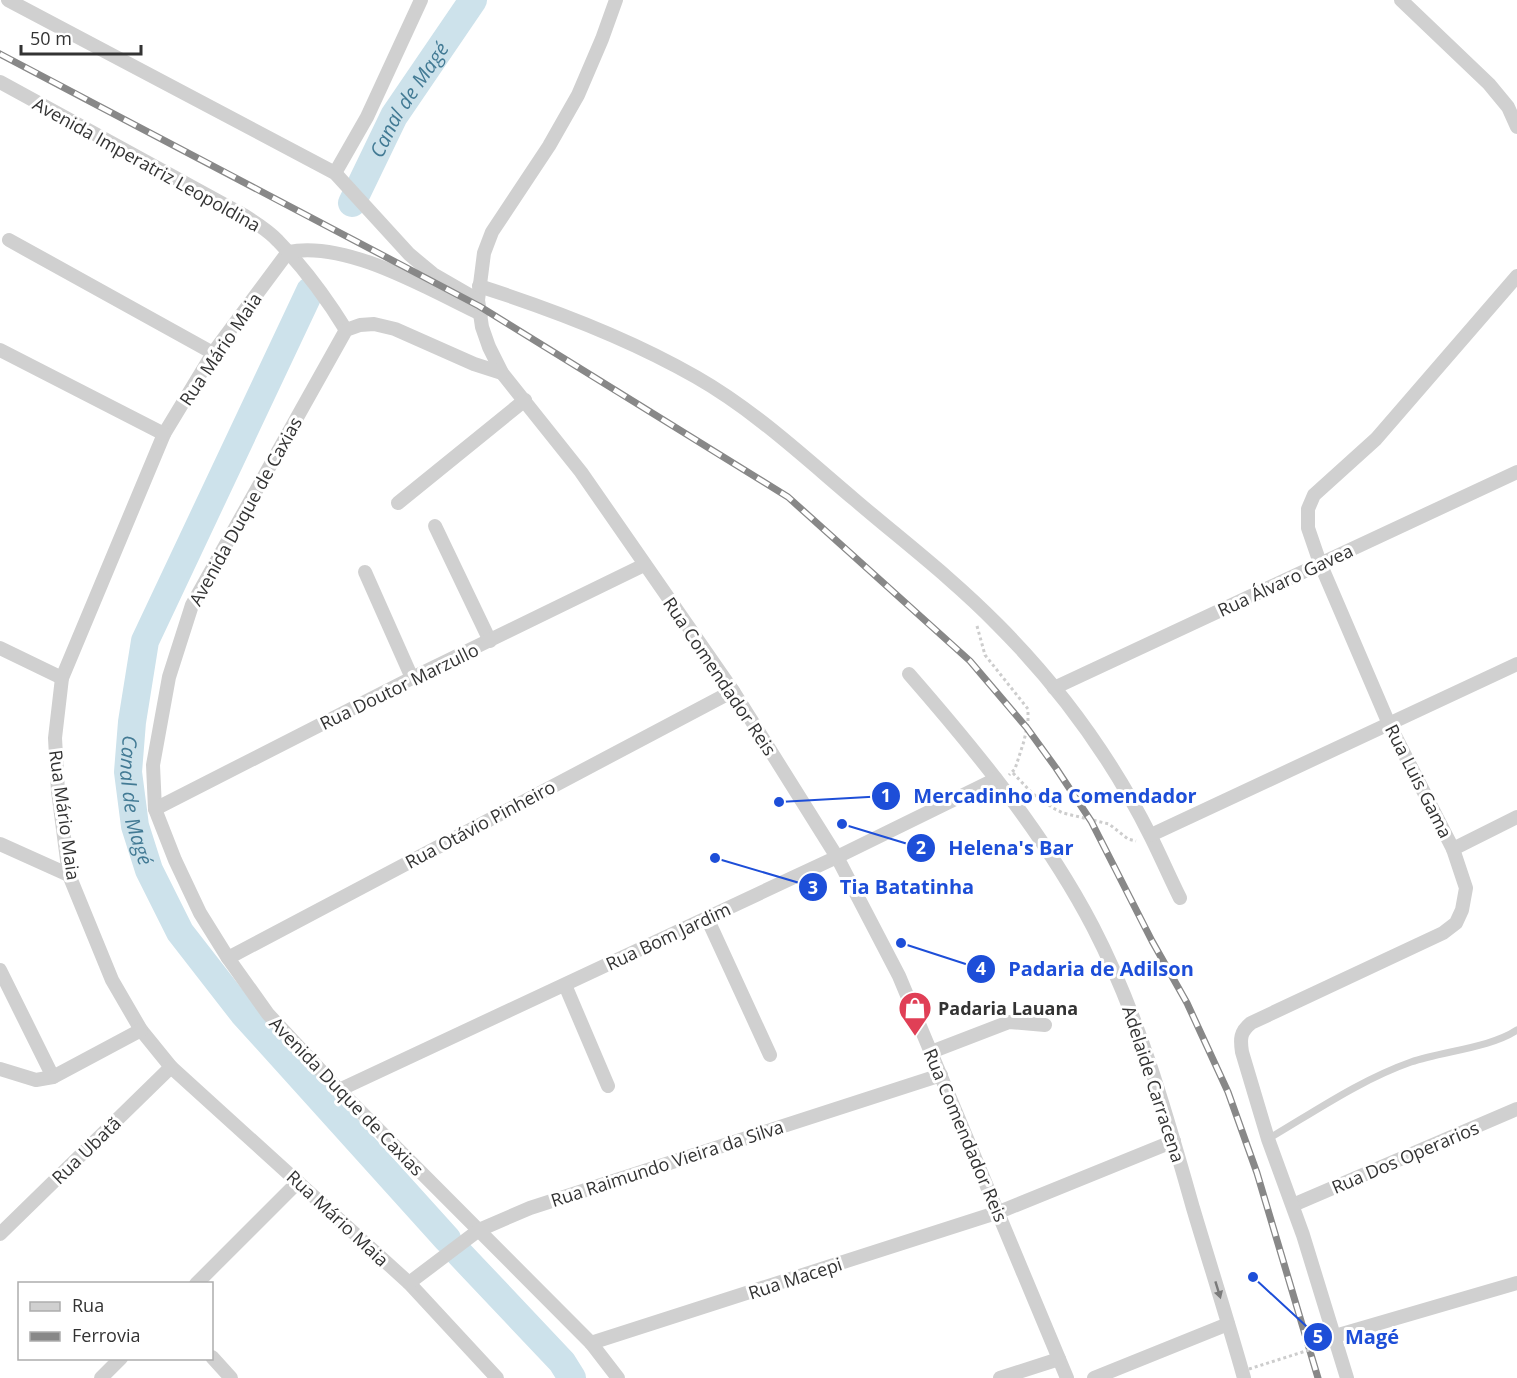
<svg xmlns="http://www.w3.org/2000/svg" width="1517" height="1378" font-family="'Open Sans',sans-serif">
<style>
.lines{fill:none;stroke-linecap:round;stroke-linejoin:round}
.river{stroke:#cde2eb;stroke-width:28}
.path{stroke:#cdcdcd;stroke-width:3;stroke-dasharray:3 3;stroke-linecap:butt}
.lane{stroke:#d0d0d0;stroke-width:7}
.street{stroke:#d0d0d0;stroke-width:14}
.rail-casing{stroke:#888;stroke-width:7}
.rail{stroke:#fff;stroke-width:4.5;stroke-dasharray:14;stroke-linecap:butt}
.path-bridge{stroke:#cdcdcd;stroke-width:3;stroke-dasharray:3 3;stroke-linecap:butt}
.oneway{fill:#7a7a7a}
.labels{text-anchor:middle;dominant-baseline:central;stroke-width:6;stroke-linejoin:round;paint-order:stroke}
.street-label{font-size:18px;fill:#333;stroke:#fff}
.poi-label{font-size:18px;font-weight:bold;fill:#333;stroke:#fff;text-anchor:start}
.water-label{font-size:20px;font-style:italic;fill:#427a94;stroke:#fff}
.leader{fill:none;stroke:#1d4ed8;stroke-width:2}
.callout-dot{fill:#1d4ed8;stroke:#fff;stroke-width:2}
.mark-label{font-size:18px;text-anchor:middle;font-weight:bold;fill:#fff}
.callout-label{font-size:20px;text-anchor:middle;font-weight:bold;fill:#1d4ed8;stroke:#fff;stroke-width:6;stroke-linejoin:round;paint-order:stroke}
</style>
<rect width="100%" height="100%" fill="#fff"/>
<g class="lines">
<g class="river">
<path id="s1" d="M352 203 394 116 473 0"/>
<path id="s2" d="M310 291 145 641 132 722 128 772 135 826 149 870 180 932 243 1013 447 1239"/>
<polyline points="459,1253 562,1362 572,1378"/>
</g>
<g class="path">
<polyline points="977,626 985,655 1028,709 1028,722 1024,741 1015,769 1009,775"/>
<polyline points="1013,773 1033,794 1053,808 1063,813 1109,824 1128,839 1136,841"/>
</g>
<path class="lane" d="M1268 1139C1314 1112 1360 1080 1411 1062 1443 1051 1490 1048 1517 1030"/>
<g class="street">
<polyline points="8,0 335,173 409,254 433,274 478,300"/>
<polyline points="616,0 602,39 578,95 549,146 492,232 484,253 478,300 482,327 489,347 502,373 581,472 733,691 837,857 899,976 1067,1378"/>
<polyline points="1401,0 1489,84 1508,107 1517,127"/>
<path d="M0 82 245 216C256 223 269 231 278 241 304 268 327 299 346 330"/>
<polyline points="335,173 367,117 421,0"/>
<polyline points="9,240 213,353"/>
<polyline points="288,252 213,353 164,434 62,678 55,738 58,791 69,875 112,980 141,1030 171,1067 409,1283 497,1378"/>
<path d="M288 252C347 240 428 289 481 314"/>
<path d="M479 286C551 309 630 339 696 377 754 410 804 457 855 500 903 541 953 579 997 624 1058 685 1112 759 1151 837 1161 857 1170 878 1180 898"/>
<polyline points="0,350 164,434"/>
<polyline points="502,373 474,364 395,329 374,324 360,325 346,330 192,605 169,677 153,765 155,809 175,860 200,913 228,958 268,1014 339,1090 591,1343 618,1378"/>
<polyline points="398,503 525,400"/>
<polyline points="435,526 490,641"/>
<polyline points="365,572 412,678"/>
<polyline points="0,648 62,678"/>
<path d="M909 674C977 752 1045 835 1093 927 1139 1016 1166 1113 1193 1208 1210 1265 1228 1321 1244 1378"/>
<polyline points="1054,688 1517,472"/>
<polyline points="155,809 412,678 644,565"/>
<polyline points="1151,835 1517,664"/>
<polyline points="0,844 69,875"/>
<polyline points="1453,849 1517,817"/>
<polyline points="707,918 770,1055"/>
<polyline points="228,958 733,691"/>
<polyline points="0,970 53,1077"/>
<polyline points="565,985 608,1086"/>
<polyline points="931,1052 1009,1022 1045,1025"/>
<polyline points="0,1069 36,1080 53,1077 141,1030"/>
<polyline points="339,1090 837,857 996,779"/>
<polyline points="1293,1205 1517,1109"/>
<polyline points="0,1234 171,1067"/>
<polyline points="409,1283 479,1230 530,1208 941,1075"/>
<polyline points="196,1284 298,1182"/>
<polyline points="1335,1336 1517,1283"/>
<polyline points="591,1343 999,1212 1174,1141"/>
<polyline points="212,1357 231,1378"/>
<polyline points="101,1378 121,1358"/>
<polyline points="1000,1378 1059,1359"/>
<polyline points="1094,1378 1228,1324"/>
<path d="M1347 1378 1303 1235 1268 1139 1242 1052C1240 1039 1240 1032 1251 1023L1443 933 1456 923 1462 910 1466 888 1453 849 1389 724 1320 563 1308 528V509L1314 495 1376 439 1517 276"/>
</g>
<g class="rail-casing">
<polyline id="rail" points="0,54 479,306 788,497 970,661 1027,728 1056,768 1091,821 1152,941 1187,1003 1228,1092 1257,1173 1318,1378"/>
</g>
<use href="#rail" class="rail"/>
<polyline class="path-bridge" points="1249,1369 1328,1344"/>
</g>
<defs><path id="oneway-solid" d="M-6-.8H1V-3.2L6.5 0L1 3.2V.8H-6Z" transform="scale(1.5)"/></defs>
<use class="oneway" href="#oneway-solid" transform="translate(1218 1290) rotate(73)"/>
<defs>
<g id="shop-pin" transform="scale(1.725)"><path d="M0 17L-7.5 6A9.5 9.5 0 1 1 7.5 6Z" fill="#e03f56" stroke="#fff"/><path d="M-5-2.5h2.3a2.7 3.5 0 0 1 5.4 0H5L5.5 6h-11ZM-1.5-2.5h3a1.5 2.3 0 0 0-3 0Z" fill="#fff"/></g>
</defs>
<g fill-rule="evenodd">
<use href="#shop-pin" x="915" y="1008"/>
</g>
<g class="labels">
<g class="street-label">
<text transform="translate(147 164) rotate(29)">Avenida Imperatriz Leopoldina</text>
<text transform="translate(220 349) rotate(-56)">Rua Mário Maia</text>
<text transform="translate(245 511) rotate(-61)">Avenida Duque de Caxias</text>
<text transform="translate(1285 580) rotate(-25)">Rua Álvaro Gavea</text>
<text transform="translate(720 676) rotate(56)">Rua Comendador Reis</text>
<text transform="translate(399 686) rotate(-26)">Rua Doutor Marzullo</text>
<text transform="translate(1419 781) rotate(63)">Rua Luis Gama</text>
<text transform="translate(65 815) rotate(82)">Rua Mário Maia</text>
<text transform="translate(480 824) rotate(-28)">Rua Otávio Pinheiro</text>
<text transform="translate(668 936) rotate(-25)">Rua Bom Jardim</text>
<text transform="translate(1154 1084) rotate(72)">Adelaide Carracena</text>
<text transform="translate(347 1096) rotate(46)">Avenida Duque de Caxias</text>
<text transform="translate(966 1135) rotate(67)">Rua Comendador Reis</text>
<text transform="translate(86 1150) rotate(-44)">Rua Ubatã</text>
<text transform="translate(1405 1157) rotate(-23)">Rua Dos Operarios</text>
<text transform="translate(667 1163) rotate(-18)">Rua Raimundo Vieira da Silva</text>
<text transform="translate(338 1218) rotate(43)">Rua Mário Maia</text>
<text transform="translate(795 1278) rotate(-18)">Rua Macepi</text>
</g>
<g class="poi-label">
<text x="938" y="1008">Padaria Lauana</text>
</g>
<g class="water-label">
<text stroke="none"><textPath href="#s1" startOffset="118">Canal de Magé</textPath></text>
<text stroke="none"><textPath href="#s2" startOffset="548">Canal de Magé</textPath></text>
</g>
</g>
<path class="leader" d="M779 802L886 796M842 824L921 848M715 858L813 887M901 943L981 969M1253 1277L1318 1337"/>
<g class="callout-dot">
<circle cx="779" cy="802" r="6"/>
<circle cx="842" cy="824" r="6"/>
<circle cx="715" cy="858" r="6"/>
<circle cx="901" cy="943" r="6"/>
<circle cx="1253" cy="1277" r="6"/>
<circle cx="886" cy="796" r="15"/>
<circle cx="921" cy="848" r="15"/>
<circle cx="813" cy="887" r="15"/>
<circle cx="981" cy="969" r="15"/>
<circle cx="1318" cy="1337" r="15"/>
</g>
<g class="mark-label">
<text x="886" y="802">1</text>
<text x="921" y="854">2</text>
<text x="813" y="894">3</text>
<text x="981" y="975">4</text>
<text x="1318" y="1343">5</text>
</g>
<g class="callout-label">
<text x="1055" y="803">Mercadinho da Comendador</text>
<text x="1011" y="855">Helena's Bar</text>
<text x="907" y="894">Tia Batatinha</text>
<text x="1101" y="976">Padaria de Adilson</text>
<text x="1372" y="1344">Magé</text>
</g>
<rect x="18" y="1282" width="195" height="78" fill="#ffffff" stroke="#adadad" stroke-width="1.5"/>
<rect x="30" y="1302" width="30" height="9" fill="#d0d0d0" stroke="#adadad" stroke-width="1.5"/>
<text x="72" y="1312" font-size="18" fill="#333333">Rua</text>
<rect x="30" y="1332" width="30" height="9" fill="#888888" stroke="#adadad" stroke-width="1.5"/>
<text x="72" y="1342" font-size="18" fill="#333333">Ferrovia</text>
<path d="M21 45v9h120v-9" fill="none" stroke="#333333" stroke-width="3"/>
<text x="30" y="45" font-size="18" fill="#333333" stroke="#ffffff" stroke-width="4.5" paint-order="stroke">50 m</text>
</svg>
